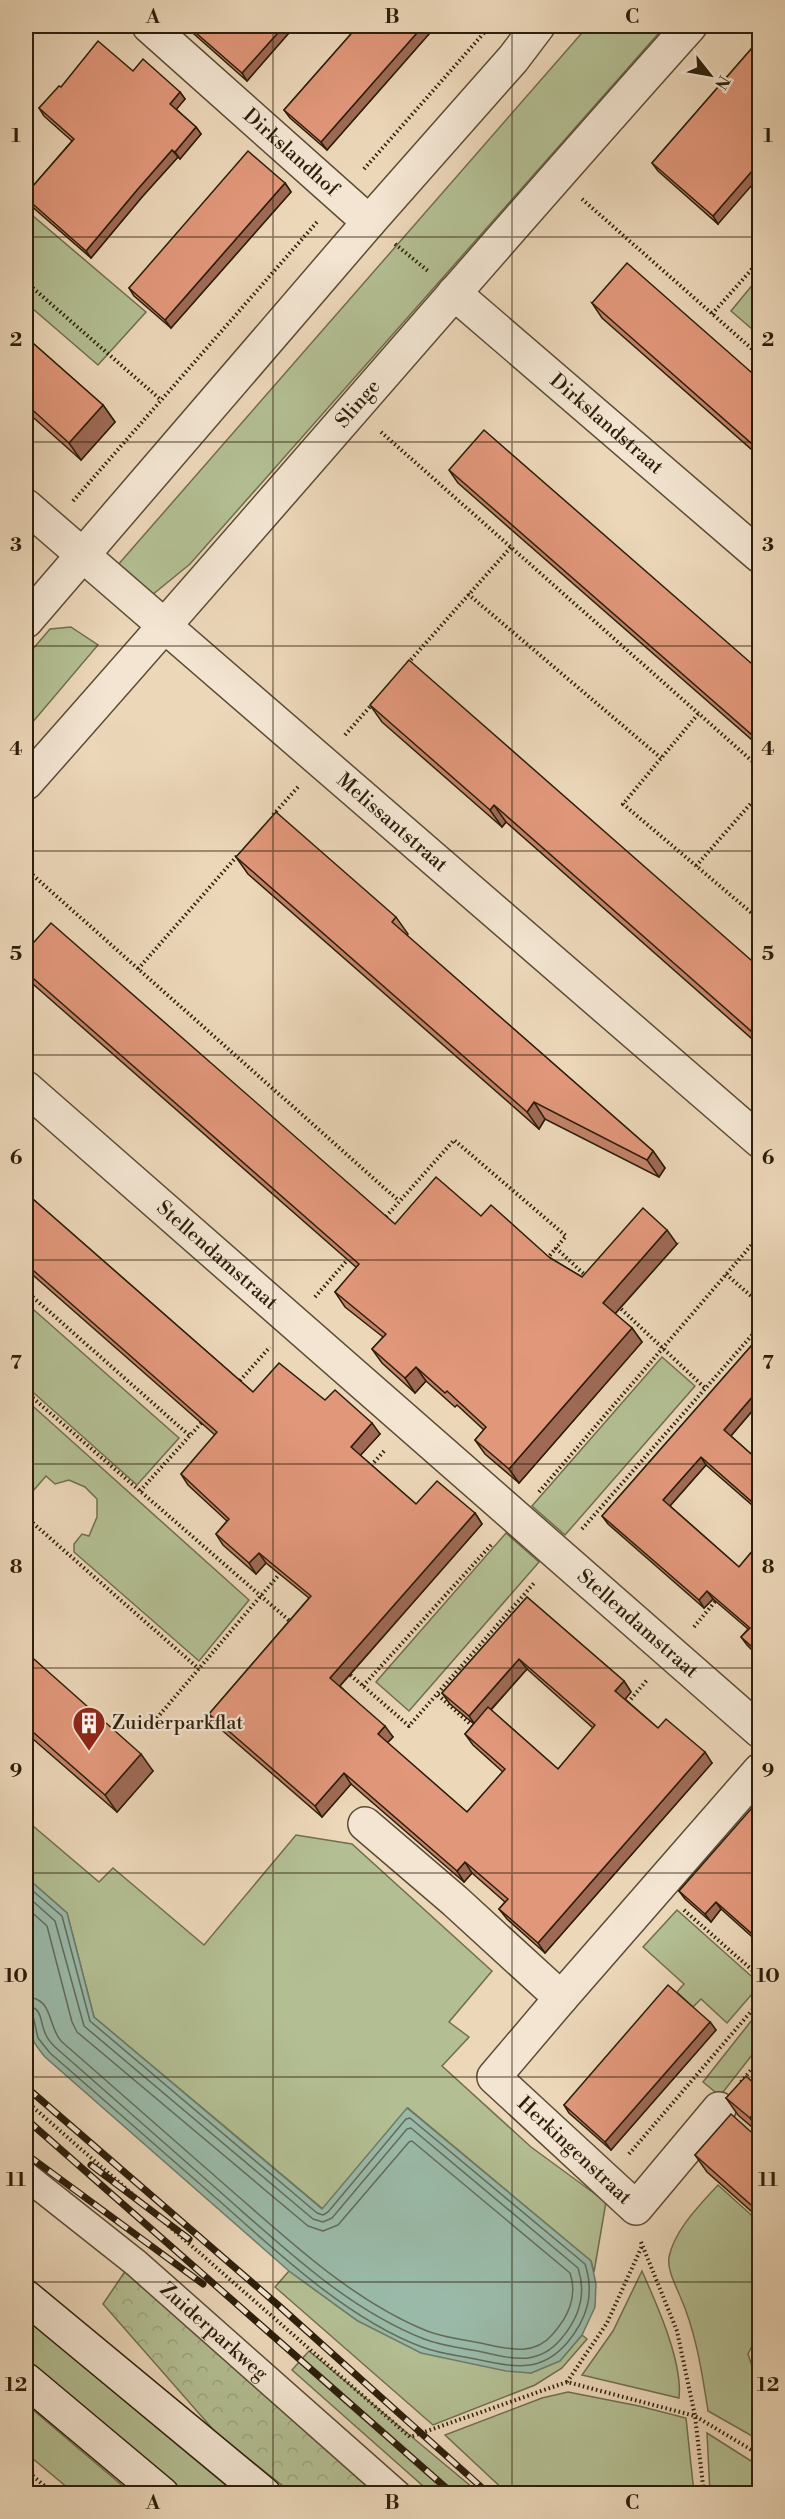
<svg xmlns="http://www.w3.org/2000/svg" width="785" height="2519" font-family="'Libre Bodoni',serif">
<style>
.grass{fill:#b3bf93;stroke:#706e4e;stroke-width:1.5}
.forest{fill:url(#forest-crowns);stroke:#706e4e;stroke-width:1.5}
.water{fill:#9abaa9;stroke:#6e7c69;stroke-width:1.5}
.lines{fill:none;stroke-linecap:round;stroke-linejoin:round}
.shore{stroke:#636c5a;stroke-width:1.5}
.pedestrian-casing{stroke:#5c4c36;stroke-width:30}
.minor-casing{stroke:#5c4c36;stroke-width:36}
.tertiary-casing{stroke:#5c4c36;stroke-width:36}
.secondary-casing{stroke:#2c1e0a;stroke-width:36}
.path{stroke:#2c1e0a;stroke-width:4;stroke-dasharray:1.5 3;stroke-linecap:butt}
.pedestrian{stroke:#f3e5d2;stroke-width:27}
.minor{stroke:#f3e5d2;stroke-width:33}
.tertiary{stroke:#f3e5d2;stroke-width:33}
.secondary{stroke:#f3e5d2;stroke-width:33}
.rail-casing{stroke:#2c1e0a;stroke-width:7}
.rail{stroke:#f3e5d2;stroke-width:4.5;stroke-dasharray:14;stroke-linecap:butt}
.wall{fill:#c28269;stroke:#2c1e0a;stroke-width:1.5;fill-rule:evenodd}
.shaded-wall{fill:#9e6a55;stroke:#2c1e0a;stroke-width:1.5}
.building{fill:#e1977a;stroke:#2c1e0a;stroke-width:1.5}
.grid{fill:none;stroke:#2c1e0a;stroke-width:1.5;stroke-opacity:0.55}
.labels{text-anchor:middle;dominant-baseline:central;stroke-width:4.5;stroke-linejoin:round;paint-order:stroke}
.street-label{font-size:20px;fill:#2c1e0a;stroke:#f3e5d2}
.poi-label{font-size:20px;fill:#2c1e0a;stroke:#f3e5d2;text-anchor:start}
.neatline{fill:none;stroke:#2c1e0a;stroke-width:2}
.grid-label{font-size:20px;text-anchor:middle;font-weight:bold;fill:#2c1e0a}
</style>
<defs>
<pattern id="forest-crowns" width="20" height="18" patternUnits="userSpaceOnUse" patternTransform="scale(1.5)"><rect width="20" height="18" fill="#b3bf93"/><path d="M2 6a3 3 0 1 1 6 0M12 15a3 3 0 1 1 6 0" fill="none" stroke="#9aa47d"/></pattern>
</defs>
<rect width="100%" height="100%" fill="#ecd7b9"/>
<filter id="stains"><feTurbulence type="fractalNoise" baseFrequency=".00333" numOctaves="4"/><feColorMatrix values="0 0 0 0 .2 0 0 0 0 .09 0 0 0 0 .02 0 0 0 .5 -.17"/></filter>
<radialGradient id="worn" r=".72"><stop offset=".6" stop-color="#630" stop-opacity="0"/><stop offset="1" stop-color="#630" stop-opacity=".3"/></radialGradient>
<g class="grass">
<polygon points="588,26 665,26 190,564 152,595 117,566"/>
<polygon points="26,210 146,312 98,365 26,303"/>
<polygon points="759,277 760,335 759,335 731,311"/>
<polygon points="71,627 98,645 26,730 26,657 50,629"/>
<polygon points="26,1303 179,1438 137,1485 26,1386"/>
<polygon points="662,1357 695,1386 565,1535 532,1506"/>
<polygon points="26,1400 249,1600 199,1661 74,1552 74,1544 82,1534 89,1536 97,1517 97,1499 85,1487 69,1480 55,1484 46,1476 26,1499"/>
<polygon points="506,1533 539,1562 409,1711 376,1682"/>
<polygon points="26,1820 99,1882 113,1868 204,1945 296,1835 352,1844 492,1971 449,2022 469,2037 442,2066 531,2147 606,2202 594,2272 591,2261 408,2108 323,2209 94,2017 67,1913 26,1877"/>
<polygon points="677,1910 759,1983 759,1986 727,2023 701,1999 693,2007 677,1992 684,1984 643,1947"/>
<polygon points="759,2011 759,2046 720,2096 703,2082"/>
<path d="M718 2185 759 2222V2332L748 2354 755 2375 759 2379V2440L708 2411C702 2372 696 2332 680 2296 675 2284 667 2269 669 2257 675 2229 700 2205 718 2185Z"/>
<polygon points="289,2271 358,2321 531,2373 560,2361 582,2335 587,2339 562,2368 535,2385 433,2425 275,2287"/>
<path d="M642 2271C657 2305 683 2362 679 2398L582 2375 613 2331Z"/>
<polygon points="26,2319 235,2493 174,2493 26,2367"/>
<polygon points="309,2351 479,2493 431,2493 292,2370"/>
<polygon points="568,2392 639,2406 686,2418 694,2493 507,2493 445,2435 542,2398"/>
<polygon points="26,2404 131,2493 74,2493 26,2453"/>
<polygon points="707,2433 759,2466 759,2493 710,2493"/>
</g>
<polygon class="forest" points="126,2270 367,2486 376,2493 292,2493 217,2434 103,2304"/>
<path class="water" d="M26 1877 67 1913 94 2017 322 2209 407 2108 591 2261 596 2284 595 2307 582 2335 560 2361 531 2373 506 2371 421 2353 358 2321 289 2271 45 2057C40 2051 35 2045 32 2038 19 2001 25 1919 26 1877Z"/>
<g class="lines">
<g class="shore">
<path d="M26 1885 62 1916 90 2021 317 2213 323 2215 328 2212 406 2119 410 2118 585 2264C595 2294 587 2319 567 2343 541 2373 515 2367 480 2360 462 2356 440 2354 422 2347 350 2320 281 2256 224 2205 166 2154 108 2103 50 2053L38 2038 33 2016 26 2013"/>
<path d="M26 1895 55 1921 84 2026 313 2219 323 2222 332 2218 407 2129 411 2128 578 2268C587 2295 579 2318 561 2339 538 2366 513 2359 482 2352 463 2348 442 2346 424 2339 348 2309 286 2250 226 2197 169 2147 112 2097 55 2047 52 2044 48 2040 46 2035 39 2022 44 2007 26 2006"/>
<path d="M26 1907 47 1926 72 2022 77 2032 308 2226 323 2231 338 2225 409 2142 412 2141 570 2273C578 2297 568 2317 552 2335 534 2356 509 2349 485 2344 467 2340 445 2338 427 2331 353 2301 292 2243 232 2191 175 2141 118 2091 61 2041 47 2025 54 1998 26 1997"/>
</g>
<g class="pedestrian-casing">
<g id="pedestrian">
<path id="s1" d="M26 2176 136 2263 397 2494"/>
</g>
</g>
<g class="minor-casing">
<g id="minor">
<path id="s2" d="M149 26 369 222"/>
<path id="s3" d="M454 293 760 556"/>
<path id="s4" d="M26 506 760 1141"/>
<path id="s5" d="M26 783C249 532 466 276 690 26"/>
<path id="s6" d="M26 1088 760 1731"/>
<polyline points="365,1824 455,1901 561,1998"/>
<polyline points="719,2109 636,2208 494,2077 561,1998 760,1770"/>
</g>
</g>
<g class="tertiary-casing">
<polyline id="tertiary" points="26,621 369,222 513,59 538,26"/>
</g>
<g class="secondary-casing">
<g id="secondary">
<polyline points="26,2297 264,2494"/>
<polyline points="26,2380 162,2494"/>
</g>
</g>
<g class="path">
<polyline points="26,38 36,26"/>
<polyline points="364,169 490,26"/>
<polyline points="582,199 760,356"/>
<polyline points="395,244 428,271"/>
<polyline points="26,282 161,400"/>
<polyline points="712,314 760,260"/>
<polyline points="381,432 760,768"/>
<polyline points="73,501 317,222"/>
<polyline points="468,594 661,758"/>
<polyline points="408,663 511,547"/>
<polyline points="698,714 623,804 760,920"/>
<polyline points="345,735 374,702"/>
<polyline points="273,815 298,787"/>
<polyline points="696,866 760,793"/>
<polyline points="26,869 399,1201"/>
<polyline points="138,969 238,855"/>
<polyline points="383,1220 454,1140 566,1236 556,1248 586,1276"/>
<polyline points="547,1259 556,1248"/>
<polyline points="726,1274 760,1304"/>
<polyline points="26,1291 190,1436"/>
<polyline points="315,1297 350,1257"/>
<polyline points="618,1306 705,1388"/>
<polyline points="237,1384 270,1347"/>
<polyline points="26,1392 292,1623"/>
<polyline points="368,1469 385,1450"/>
<polyline points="140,1491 204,1420"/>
<polyline points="539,1492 760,1235"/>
<polyline points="26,1517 199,1669"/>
<polyline points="582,1529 760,1326"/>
<polyline points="694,1627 718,1598"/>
<polyline points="347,1672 409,1726 535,1582"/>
<polyline points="363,1686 492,1544"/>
<polyline points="438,1695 476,1729"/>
<polyline points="625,1706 647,1680"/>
<polyline points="151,1725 282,1571"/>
<polyline points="684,1910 760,1977"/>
<polyline points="741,2082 760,2059"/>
<polyline points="26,2101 410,2437 567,2382 695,2416 760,2455"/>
<polyline points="629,2154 760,2001"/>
<polyline points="641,2242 677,2331 695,2416 704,2494"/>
<polyline points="567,2382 607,2323 642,2246"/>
<polyline points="26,2470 54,2494"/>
</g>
<use href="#pedestrian" class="pedestrian"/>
<use href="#minor" class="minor"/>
<use href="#tertiary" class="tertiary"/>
<use href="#secondary" class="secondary"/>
<g class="rail-casing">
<g id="rail">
<polyline points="26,2087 278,2305 489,2494"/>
<polyline points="26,2119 453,2494"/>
<polyline points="26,2154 203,2284"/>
<polyline points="91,2165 189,2239"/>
</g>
</g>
<use href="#rail" class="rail"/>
</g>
<g class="wall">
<polygon points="185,26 295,26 247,81"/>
<polygon points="358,26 436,26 327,150 290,118 284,110"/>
<polygon points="759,40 718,224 658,171 652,163"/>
<polygon points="133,71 180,92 185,99 176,109 196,127 201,134 180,159 178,157 142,197 91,258 29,204 26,199 26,194 72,141 44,116 39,108 61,87"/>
<polygon points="285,183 291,192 171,328 134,296 129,288"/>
<polygon points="592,303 759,379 759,456 602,318"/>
<polygon points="26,337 103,405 115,422 81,460 26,411"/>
<polygon points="449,470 759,670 759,746 458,483"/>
<polygon points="370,705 759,967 759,1045 506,822 502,827 382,722"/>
<polygon points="236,857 396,917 408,934 407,936 653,1151 665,1168 659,1177 545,1119 539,1129 248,874"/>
<polygon points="26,951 395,1224 481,1216 582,1277 677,1244 615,1314 632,1328 642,1342 519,1483 485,1454 475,1440 484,1430 457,1405 455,1407 426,1381 415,1393 382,1363 372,1349 383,1337 345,1307 335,1292 357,1268 26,978"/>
<path d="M26 1193 253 1392 325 1400 380 1434 360 1455 416 1504 475 1513 482 1524 340 1686 393 1737 387 1743 467 1812 503 1772 473 1745 465 1734 474 1724 450 1704 442 1693 527 1597 624 1681 631 1692 625 1699 658 1728 712 1763 545 1953 507 1919 499 1909 505 1902 472 1873 464 1882 351 1784 322 1817 216 1725 209 1714 309 1598 266 1563 256 1574 223 1545 216 1534 227 1521 188 1485 181 1474 215 1435 26 1269ZM527 1669 593 1728 558 1769 491 1710Z"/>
<polygon points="759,1337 759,1403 731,1436 759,1461 759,1511 706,1465 670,1506 739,1567 759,1543 759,1657 747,1645 741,1637 748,1629 713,1599 704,1608 608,1524 602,1516"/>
<polygon points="26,1652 153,1771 117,1812 26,1733"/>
<polygon points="759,1816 759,1943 721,1909 711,1922 685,1899 679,1891"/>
<polygon points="710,2022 716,2030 611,2150 569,2113 564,2105"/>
<polygon points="759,2088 759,2133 738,2115 726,2098"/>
<polygon points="759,2139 759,2218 707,2172 695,2155"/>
</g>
<g class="shaded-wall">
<polygon points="284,26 295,26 247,81 242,73"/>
<polygon points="423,26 436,26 327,150 321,142"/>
<polygon points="180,92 185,99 175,111 170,104"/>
<polygon points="196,127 201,134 180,159 175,152"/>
<polygon points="172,150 178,157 142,197 91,258 86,251 137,190"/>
<polygon points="759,163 759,177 718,224 713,216"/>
<polygon points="285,183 291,192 171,328 165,320"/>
<polygon points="103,405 115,422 81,460 69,443"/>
<polygon points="494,805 506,822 502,827 490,810"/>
<polygon points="534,1102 545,1119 539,1129 527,1112"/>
<polygon points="653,1151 665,1168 659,1177 647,1160"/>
<polygon points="667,1230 677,1244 612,1317 603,1303"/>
<polygon points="632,1328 642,1342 519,1483 509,1469"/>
<polygon points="416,1367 426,1381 415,1393 405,1378"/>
<polygon points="759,1389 759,1403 729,1438 724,1430"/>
<polygon points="372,1423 380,1434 358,1458 351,1447"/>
<polygon points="701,1457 706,1465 668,1508 663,1500"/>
<polygon points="475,1513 482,1524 337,1689 330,1678"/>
<polygon points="259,1553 266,1563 256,1574 249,1563"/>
<polygon points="707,1591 713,1599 704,1608 699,1600"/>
<polygon points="519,1659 527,1669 476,1726 469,1716"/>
<polygon points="624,1681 631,1692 623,1702 615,1691"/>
<polygon points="385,1726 393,1737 385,1745 378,1734"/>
<polygon points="705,1752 712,1763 545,1953 538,1943"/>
<polygon points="141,1754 153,1771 117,1812 105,1795"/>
<polygon points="344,1773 351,1784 322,1817 315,1806"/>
<polygon points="465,1862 472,1873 464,1882 457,1871"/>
<polygon points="716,1902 721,1909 711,1922 705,1914"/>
<polygon points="710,2022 716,2030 611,2150 605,2142"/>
<polygon points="759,2107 759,2132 750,2118"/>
</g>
<g class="building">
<polygon points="188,26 284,26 242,73"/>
<polygon points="358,26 423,26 321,142 284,110"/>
<polygon points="759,40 759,163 713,216 652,163"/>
<polygon points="98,41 133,71 143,59 180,92 170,104 196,127 175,152 172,150 137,190 86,251 26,198 26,194 74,139 39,108 59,86 61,87"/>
<polygon points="248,151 285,183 165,320 129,288"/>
<polygon points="627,263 759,379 759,450 592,303"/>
<polygon points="26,337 103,405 69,443 26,404"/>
<polygon points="484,430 759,670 759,741 449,470"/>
<polygon points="409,660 759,967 759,1038 494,805 490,810 370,705"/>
<polygon points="759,810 759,823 753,818"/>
<polygon points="276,812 396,917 392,922 653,1151 647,1160 534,1102 527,1112 236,857"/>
<polygon points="51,923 395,1224 436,1177 481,1216 491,1205 550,1258 582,1277 643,1208 667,1230 603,1303 632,1328 509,1469 475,1440 486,1427 447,1391 445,1393 416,1367 405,1378 372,1349 386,1334 335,1292 359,1264 26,972 26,951"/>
<polygon points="26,1193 253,1392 279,1363 325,1400 335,1390 372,1423 351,1447 416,1504 437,1481 475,1513 330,1678 385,1726 378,1734 467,1812 505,1769 465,1734 488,1707 558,1769 595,1725 519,1659 469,1716 442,1693 527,1597 624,1681 615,1691 658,1728 666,1719 705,1752 538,1943 499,1909 508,1899 465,1862 457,1871 344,1773 315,1806 209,1714 311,1596 259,1553 249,1563 216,1534 229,1519 181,1474 217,1432 26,1264"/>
<polygon points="759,1337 759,1389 724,1430 759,1461 759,1508 701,1457 663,1500 739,1567 759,1543 759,1653 741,1637 750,1628 707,1591 699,1600 602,1516"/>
<polygon points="26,1652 141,1754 105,1795 26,1726"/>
<polygon points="751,1809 759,1816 759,1940 716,1902 705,1914 679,1891"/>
<polygon points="668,1985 710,2022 605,2142 564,2105"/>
<polygon points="746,2076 759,2088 759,2107 750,2118 726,2098"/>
<polygon points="731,2114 759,2139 759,2212 695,2155"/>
</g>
<path class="grid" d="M273 26V2494M512 26V2494M26 237H760M26 442H760M26 646H760M26 851H760M26 1055H760M26 1260H760M26 1464H760M26 1668H760M26 1873H760M26 2077H760M26 2282H760"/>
<defs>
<g id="building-pin" transform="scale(1.725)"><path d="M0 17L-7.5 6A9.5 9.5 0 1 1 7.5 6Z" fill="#8f2418" stroke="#f3e5d2"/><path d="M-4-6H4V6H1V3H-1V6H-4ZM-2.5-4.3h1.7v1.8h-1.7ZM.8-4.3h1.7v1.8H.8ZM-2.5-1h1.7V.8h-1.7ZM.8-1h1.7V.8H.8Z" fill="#fff"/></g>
</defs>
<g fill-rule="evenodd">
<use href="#building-pin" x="89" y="1723"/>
</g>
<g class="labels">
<g class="street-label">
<text stroke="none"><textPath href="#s2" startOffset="190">Dirkslandhof</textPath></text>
<text stroke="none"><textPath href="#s5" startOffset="504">Slinge</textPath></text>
<text stroke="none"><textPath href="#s3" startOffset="201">Dirkslandstraat</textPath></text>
<text stroke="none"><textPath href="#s4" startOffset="484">Melissantstraat</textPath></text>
<text stroke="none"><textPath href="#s6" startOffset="254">Stellendamstraat</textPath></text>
<text stroke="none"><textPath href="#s6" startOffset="813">Stellendamstraat</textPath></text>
<text transform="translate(574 2151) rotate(43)">Herkingenstraat</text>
<text stroke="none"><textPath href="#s1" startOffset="244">Zuiderparkweg</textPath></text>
</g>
<g class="poi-label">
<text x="112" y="1723">Zuiderparkflat</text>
</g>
</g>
<rect width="785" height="2519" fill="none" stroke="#ecd7b9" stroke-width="66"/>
<g transform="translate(710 75) rotate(121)" stroke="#f3e5d2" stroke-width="4.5" paint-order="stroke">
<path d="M0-4.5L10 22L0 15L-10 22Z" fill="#2c1e0a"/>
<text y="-9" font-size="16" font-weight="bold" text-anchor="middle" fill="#2c1e0a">N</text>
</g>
<rect x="33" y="33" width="719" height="2453" class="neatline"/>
<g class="grid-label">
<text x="153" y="23">A</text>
<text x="392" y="23">B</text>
<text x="632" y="23">C</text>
<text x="16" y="142">1</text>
<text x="768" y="142">1</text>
<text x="16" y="346">2</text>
<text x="768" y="346">2</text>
<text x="16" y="551">3</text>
<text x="768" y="551">3</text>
<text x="16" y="755">4</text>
<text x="768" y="755">4</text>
<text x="16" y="960">5</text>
<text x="768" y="960">5</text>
<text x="16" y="1164">6</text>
<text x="768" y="1164">6</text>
<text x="16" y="1369">7</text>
<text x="768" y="1369">7</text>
<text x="16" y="1573">8</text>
<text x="768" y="1573">8</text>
<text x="16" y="1777">9</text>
<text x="768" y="1777">9</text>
<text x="16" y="1982">10</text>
<text x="768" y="1982">10</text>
<text x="16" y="2186">11</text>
<text x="768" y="2186">11</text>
<text x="16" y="2391">12</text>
<text x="768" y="2391">12</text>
<text x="153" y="2509">A</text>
<text x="392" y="2509">B</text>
<text x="632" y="2509">C</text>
</g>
<rect width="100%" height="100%" filter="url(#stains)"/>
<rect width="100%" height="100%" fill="url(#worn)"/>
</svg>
